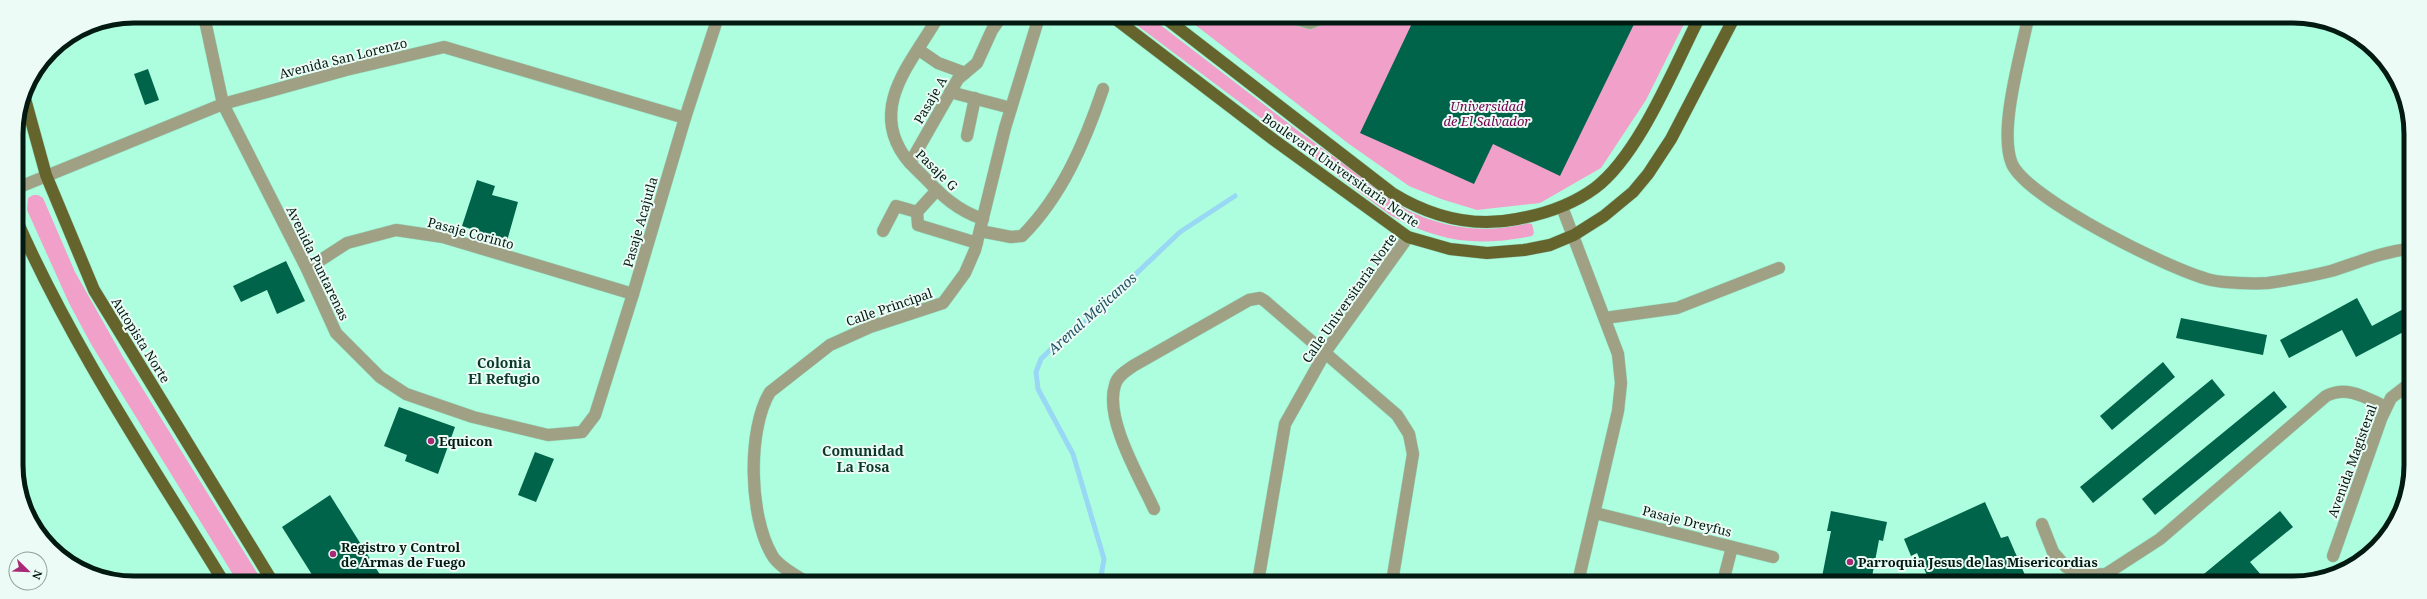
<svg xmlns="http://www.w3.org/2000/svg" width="2427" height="599" font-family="'Noto Serif',serif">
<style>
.green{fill:#f0a0c9}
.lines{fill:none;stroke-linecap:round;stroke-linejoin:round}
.stream{stroke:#98d8f4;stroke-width:5}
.building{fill:#00644a}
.minor-casing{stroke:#92dabd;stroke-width:13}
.major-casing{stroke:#92dabd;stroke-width:13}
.minor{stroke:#a0a184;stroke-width:12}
.major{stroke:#65642c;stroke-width:12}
.poi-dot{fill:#a92977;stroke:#ecfbf5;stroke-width:1.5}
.labels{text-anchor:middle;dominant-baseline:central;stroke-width:4;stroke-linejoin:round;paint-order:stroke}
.street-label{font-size:13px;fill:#021a11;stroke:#ecfbf5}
.park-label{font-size:13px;font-style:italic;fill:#75014f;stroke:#ecfbf5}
.poi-label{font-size:13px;font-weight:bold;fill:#021a11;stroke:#ecfbf5;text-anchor:start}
.water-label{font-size:14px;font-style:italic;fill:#205266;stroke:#ecfbf5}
.neighbourhood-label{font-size:14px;font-weight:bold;fill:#0b382a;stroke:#ecfbf5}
.rim{fill:none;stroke:#021a11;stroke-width:5}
</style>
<rect width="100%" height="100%" fill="#adfede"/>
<g class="green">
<path d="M1126 17H1150L1297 130 1407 210C1446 229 1485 234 1527 223L1532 224 1534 233 1532 236C1476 247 1439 242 1390 215Z"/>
<polygon points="1185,17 1687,18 1646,100 1601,168 1540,203 1477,210 1441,199 1409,186 1349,144"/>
<polygon points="17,122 24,146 19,156 16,157"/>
<polygon points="33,195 38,195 43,198 75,272 123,357 262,581 237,581 91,344 69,303 27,210 28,198"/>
</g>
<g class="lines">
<polyline class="stream" points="1100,582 1104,559 1073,454 1038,389 1036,372 1041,359 1058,342 1080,327 1180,232 1235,196"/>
</g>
<g class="building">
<polygon points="1415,17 1493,17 1637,18 1560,176 1493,144 1474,184 1360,133"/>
<polygon points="148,69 159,100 145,105 134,74"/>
<polygon points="477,180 495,186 492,195 518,202 507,241 462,226"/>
<polygon points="286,261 305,301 277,314 267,290 241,302 233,286"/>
<polygon points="2357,298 2372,326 2409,306 2409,329 2356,357 2342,330 2289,358 2280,340"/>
<polygon points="2181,318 2267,335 2263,355 2176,338"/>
<polygon points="2163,362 2175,377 2112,430 2100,416"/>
<polygon points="2212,379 2225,395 2093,503 2080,487"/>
<polygon points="2274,391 2287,407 2155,515 2142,499"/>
<polygon points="399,407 455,427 438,474 405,461 407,455 384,446"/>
<polygon points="535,452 554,459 536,502 518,495"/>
<polygon points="330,495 384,581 316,581 282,527"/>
<polygon points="1985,502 2001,538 2008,536 2028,582 1930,582 1917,553 1911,556 1904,539"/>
<polygon points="1831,511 1887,522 1883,541 1879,540 1871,582 1821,582 1831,531 1827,531"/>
<polygon points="2280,511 2293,527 2250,562 2268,583 2193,583"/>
</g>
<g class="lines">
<g class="minor-casing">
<g id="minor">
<polyline points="204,16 223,104 307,269 336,333 380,377 406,394 473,417 548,435 582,432 595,415 633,294 685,118 718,17"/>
<path d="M938 17C913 61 868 106 905 157 910 164 918 171 924 177 941 195 958 211 983 219"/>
<polyline points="1290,17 1310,23 1317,20"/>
<path d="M2028 18C2021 55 1998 130 2012 164 2028 199 2172 271 2211 280 2224 283 2254 284 2268 283 2288 280 2311 276 2331 271 2357 263 2381 252 2409 249"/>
<polyline points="919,50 938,63 965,73"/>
<polyline points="950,92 1011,108"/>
<polyline points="967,136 975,98"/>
<polyline points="910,163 958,79 977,63 992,30 999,20 1006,17"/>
<polyline points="17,188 223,104 346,70 444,47 685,118"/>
<polyline points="1562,207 1618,354 1621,383 1618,411 1578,582"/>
<polyline points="917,212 918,225 977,243"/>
<polyline points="883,231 896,206 917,212 937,190"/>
<path d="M980 231 1011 237 1022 236C1062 196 1085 142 1103 89"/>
<polyline points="307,269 347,243 396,230 443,237 633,294"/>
<polyline points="1605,318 1677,308 1779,268"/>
<path d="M1154 509C1140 478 1104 419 1115 385 1117 376 1126 371 1133 366L1249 300 1260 298 1265 301 1397 415 1409 434 1413 454 1392 582"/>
<polyline points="1595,513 1773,557"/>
<path d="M2042 524 2053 552 2066 567 2090 575 2106 574 2160 539 2326 396C2348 385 2366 398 2386 407"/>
<polyline points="2333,556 2381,419 2391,398 2409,384"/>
<path d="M805 581C794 574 778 566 772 555 749 516 747 430 770 392L830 345 870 327 943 303 965 273 975 250 1005 128 1039 17"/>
<polyline points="1258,582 1285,424 1326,351 1408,237"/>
<polyline points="1723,582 1732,547"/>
</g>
</g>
<g class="major-casing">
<g id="major">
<polyline points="1113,17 1274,140 1408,237 1450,249 1487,253 1524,250 1550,245 1574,235 1604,216 1633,192 1648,174 1671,139 1734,18"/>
<path d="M1164 17 1392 193C1431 217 1472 228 1517 219 1545 214 1572 205 1595 188 1639 155 1674 67 1699 18"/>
<polyline points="24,95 46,175 94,290 272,581"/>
<path d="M17 221C73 348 151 463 223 581"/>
</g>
</g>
<use href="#minor" class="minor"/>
<use href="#major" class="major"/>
</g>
<g class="poi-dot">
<circle cx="431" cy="441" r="4"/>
<circle cx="333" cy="554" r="4"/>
<circle cx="1850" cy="562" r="4"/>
</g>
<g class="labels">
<g class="street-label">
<text transform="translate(343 58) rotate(-14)">Avenida San Lorenzo</text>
<text transform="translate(930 100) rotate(-60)">Pasaje A</text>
<text transform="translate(937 170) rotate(44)">Pasaje G</text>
<text transform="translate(1341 170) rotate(35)">Boulevard Universitaria Norte</text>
<text transform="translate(640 222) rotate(-74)">Pasaje Acajutla</text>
<text transform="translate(471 233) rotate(15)">Pasaje Corinto</text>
<text transform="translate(318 263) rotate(64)">Avenida Puntarenas</text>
<text transform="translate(1349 298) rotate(-55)">Calle Universitaria Norte</text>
<text transform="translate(889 307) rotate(-19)">Calle Principal</text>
<text transform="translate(141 340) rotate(58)">Autopista Norte</text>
<text transform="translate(2352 461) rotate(-70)">Avenida Magisteral</text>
<text transform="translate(1687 521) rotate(14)">Pasaje Dreyfus</text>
</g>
<g class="park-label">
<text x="1487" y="106">Universidad<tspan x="1487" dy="15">de El Salvador</tspan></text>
</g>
<g class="poi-label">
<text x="439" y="441">Equicon</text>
<text x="341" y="547">Registro y Control<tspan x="341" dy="15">de Armas de Fuego</tspan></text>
<text x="1858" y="562">Parroquia Jesus de las Misericordias</text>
</g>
<g class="water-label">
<text transform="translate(1092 313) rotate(-42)">Arenal Mejicanos</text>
</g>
<g class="neighbourhood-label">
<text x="504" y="362">Colonia<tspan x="504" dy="16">El Refugio</tspan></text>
<text x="863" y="450">Comunidad<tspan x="863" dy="16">La Fosa</tspan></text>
</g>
</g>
<path d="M0 0H2427V599H0ZM134 23H2293A111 111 0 0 1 2404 134V465A111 111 0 0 1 2293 576H134A111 111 0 0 1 23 465V134A111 111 0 0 1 134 23Z" fill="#ecfbf5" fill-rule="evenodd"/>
<path class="rim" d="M134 23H2293A111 111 0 0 1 2404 134V465A111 111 0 0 1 2293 576H134A111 111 0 0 1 23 465V134A111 111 0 0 1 134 23Z"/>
<g transform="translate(28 571) rotate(113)"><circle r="19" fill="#ecfbf5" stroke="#8ea19a"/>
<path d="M0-3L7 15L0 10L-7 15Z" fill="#a92977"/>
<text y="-6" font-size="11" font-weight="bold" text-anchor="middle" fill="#021a11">N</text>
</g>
</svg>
